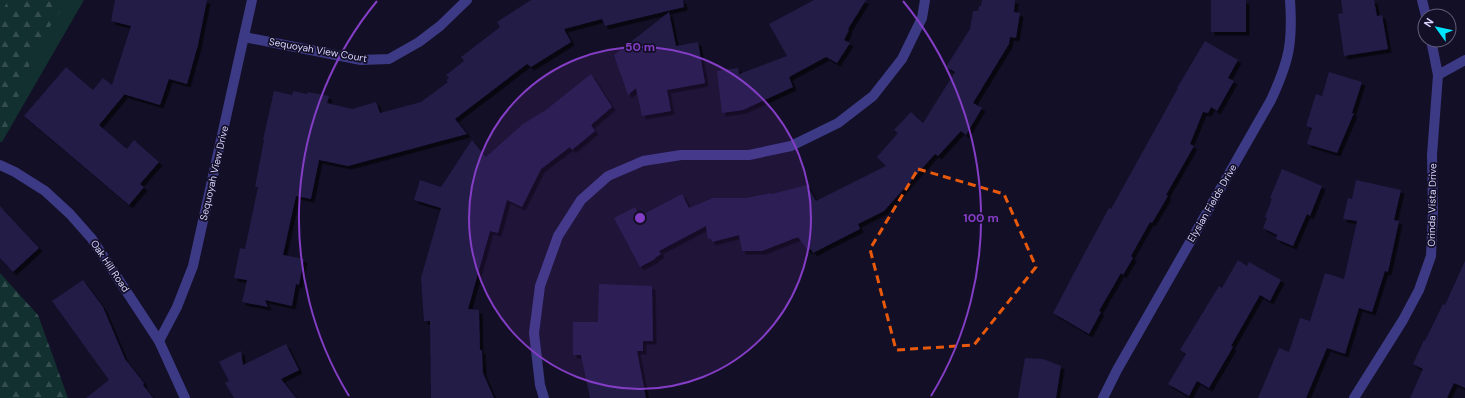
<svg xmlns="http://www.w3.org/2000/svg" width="1465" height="398" font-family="'DM Sans',sans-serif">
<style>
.grass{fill:#12302f}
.forest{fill:url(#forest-firs)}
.building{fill:#241b47;filter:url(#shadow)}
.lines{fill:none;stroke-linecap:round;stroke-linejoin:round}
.minor{stroke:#3d3a85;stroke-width:10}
.marked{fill:none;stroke:#e8590c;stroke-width:3;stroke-dasharray:8 5;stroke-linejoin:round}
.ring{fill:none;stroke:#843dc5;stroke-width:2}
.labels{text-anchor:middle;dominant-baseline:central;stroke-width:3.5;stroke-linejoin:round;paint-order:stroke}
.street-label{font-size:10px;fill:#d9d4ff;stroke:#130f26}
.centre{fill:#843dc5;stroke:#130f26;stroke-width:2}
.ring-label{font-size:12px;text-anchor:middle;font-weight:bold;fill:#843dc5;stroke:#130f26;stroke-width:3.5;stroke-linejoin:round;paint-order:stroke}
</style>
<defs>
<pattern id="forest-firs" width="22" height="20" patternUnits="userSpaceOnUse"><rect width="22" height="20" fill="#12302f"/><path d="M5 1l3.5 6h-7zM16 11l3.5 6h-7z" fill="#344d4e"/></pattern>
<filter id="shadow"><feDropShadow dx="3.5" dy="3.5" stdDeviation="0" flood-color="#0009"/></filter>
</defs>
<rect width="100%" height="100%" fill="#130f26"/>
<polygon class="grass" points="0,0 84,0 2,142 0,142"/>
<g class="forest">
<polygon points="8,0 68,0 36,47 2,142 0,142 0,16"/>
<polygon points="0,273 38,315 68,398 0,398"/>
</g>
<g class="building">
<polygon points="115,0 207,0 198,45 187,84 169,79 160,105 123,94 124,95 99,125 127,149 134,140 159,162 140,184 144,187 129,205 24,116 66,67 93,90 103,78 112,85 131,26 111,21"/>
<polygon points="531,0 683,0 684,7 605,26 602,19 564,29 571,42 531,67 527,64 455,119 467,134 348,166 319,160 311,199 296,196 283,255 304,259 299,285 296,284 292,306 265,300 268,307 242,302 247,280 234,278 240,248 245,249 258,187 255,187 264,140 263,140 274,91 292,95 293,91 307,94 308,92 329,96 327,103 352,109 376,102 380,113 421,102 448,82 446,80 449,78 446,75 464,61 461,57 500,27 497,22"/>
<polygon points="814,0 866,0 848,29 849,30 844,40 850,43 837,63 826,57 789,77 793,87 743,110 722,113 717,71 738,68 739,74 787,56 769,24"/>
<polygon points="982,0 1015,0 1014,12 1020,13 1016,38 1010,37 1009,44 973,103 982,108 966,135 961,131 938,156 935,154 884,211 858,224 860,229 813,253 811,249 808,251 798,237 762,251 742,251 739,235 712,242 711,239 708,239 706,226 659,251 661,254 655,258 655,259 640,267 614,218 635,207 640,216 682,194 689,208 713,198 746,198 771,193 772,194 807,185 816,201 886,166 877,157 898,133 894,130 911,112 923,123 955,72 946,67 970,29 973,11 978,11 979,6 981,6"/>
<rect x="1211" y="0" width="35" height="32"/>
<polygon points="1341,0 1374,0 1377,16 1382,15 1388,49 1344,56 1338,14 1343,13"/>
<polygon points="669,12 676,46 698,42 705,83 667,90 671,111 642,116 636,88 628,95 614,55"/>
<polygon points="1205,41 1238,60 1228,78 1234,81 1217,111 1211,107 1208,113 1203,112 1190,144 1194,146 1166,195 1168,196 1152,223 1150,222 1131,256 1133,258 1123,275 1121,273 1099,311 1101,312 1089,334 1053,313 1083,256 1109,208 1111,209 1178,88 1177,88"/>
<polygon points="1329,72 1362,82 1352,113 1354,113 1337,153 1307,144 1312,128 1306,126 1316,94 1322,96"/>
<polygon points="591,74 612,107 591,125 595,131 572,150 570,147 541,169 522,207 507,200 498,233 490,231 468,309 479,310 480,350 482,350 483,373 494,398 431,398 430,321 424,321 421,278 441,208 414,200 420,180 441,187 472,140 486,157 523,124 546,110"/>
<polygon points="1282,169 1322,186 1310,216 1307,214 1293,246 1276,239 1277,235 1263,228 1267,218 1265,217 1272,199 1270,198"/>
<polygon points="1356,180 1401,190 1394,220 1399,221 1388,272 1385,271 1372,312 1359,308 1345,354 1327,348 1306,398 1258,398 1279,348 1289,352 1300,318 1310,321 1325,273 1344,279 1357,221 1343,219 1348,198 1352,199"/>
<polygon points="0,206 39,248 13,272 0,258"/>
<polygon points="1238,260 1247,266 1249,262 1281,280 1270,301 1260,295 1231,346 1233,347 1209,388 1197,381 1189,396 1168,384 1186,354 1180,350 1219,286 1222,288"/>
<polygon points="1465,261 1465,388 1454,383 1447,398 1410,398 1423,369 1413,364 1424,340 1425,341 1443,304 1445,305"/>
<polygon points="83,280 103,307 125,359 144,383 143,385 153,398 86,398 109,380 52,301"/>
<polygon points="599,284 652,286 653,341 643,341 643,351 637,351 646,398 590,398 581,355 573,355 573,322 598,322"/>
<polygon points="286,344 299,370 281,379 296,398 234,398 225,383 229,381 219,362 241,351 243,365"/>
<polygon points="1025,358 1043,359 1061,366 1056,398 1018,398"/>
</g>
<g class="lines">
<g class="minor">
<polyline points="1422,0 1426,16"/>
<polyline points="244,37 361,60 389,59 419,42 440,26 467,0"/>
<polyline points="1438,75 1465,60"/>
<polyline points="0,165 15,172 45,191 70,214 92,239 159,341 185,398"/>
<polyline points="159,341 177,307 193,266 252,0"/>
<polyline points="544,398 540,385 534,333 540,286 558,236 581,200 608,176 643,161 681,155 749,155 791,146 838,123 873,96 902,59 922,18 925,0"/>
<path d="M1103 398 1117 370 1271 100C1289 61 1293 43 1290 0"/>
<polyline points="1354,398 1403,320 1419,290 1431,256 1433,210 1432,155 1438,75 1431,40"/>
</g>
</g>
<path class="marked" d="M918 169 1004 194 1036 267 974 345 896 350 870 249Z"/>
<circle cx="640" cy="218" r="171" fill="#843dc5" fill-opacity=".12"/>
<g class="ring">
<circle cx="640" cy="218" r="171"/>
<path d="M349 396A341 341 0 0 1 377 1M903 1A341 341 0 0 1 931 396"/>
</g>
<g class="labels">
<g class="street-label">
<text transform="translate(318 50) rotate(10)">Sequoyah View Court</text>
<text transform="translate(214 173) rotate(-77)">Sequoyah View Drive</text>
<text transform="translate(1212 203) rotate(-60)">Elysian Fields Drive</text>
<text transform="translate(1432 205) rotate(-89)">Orinda Vista Drive</text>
<text transform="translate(110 266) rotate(56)">Oak Hill Road</text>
</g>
</g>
<circle cx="640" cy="218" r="6" class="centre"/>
<g class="ring-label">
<text x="640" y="51">50 m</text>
<text x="981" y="222">100 m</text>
</g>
<g transform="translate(1437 28) rotate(303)"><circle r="19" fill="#130f26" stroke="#625e7d"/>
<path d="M0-3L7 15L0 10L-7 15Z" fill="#00e5ff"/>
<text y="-6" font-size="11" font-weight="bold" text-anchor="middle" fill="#d9d4ff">N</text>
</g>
</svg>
